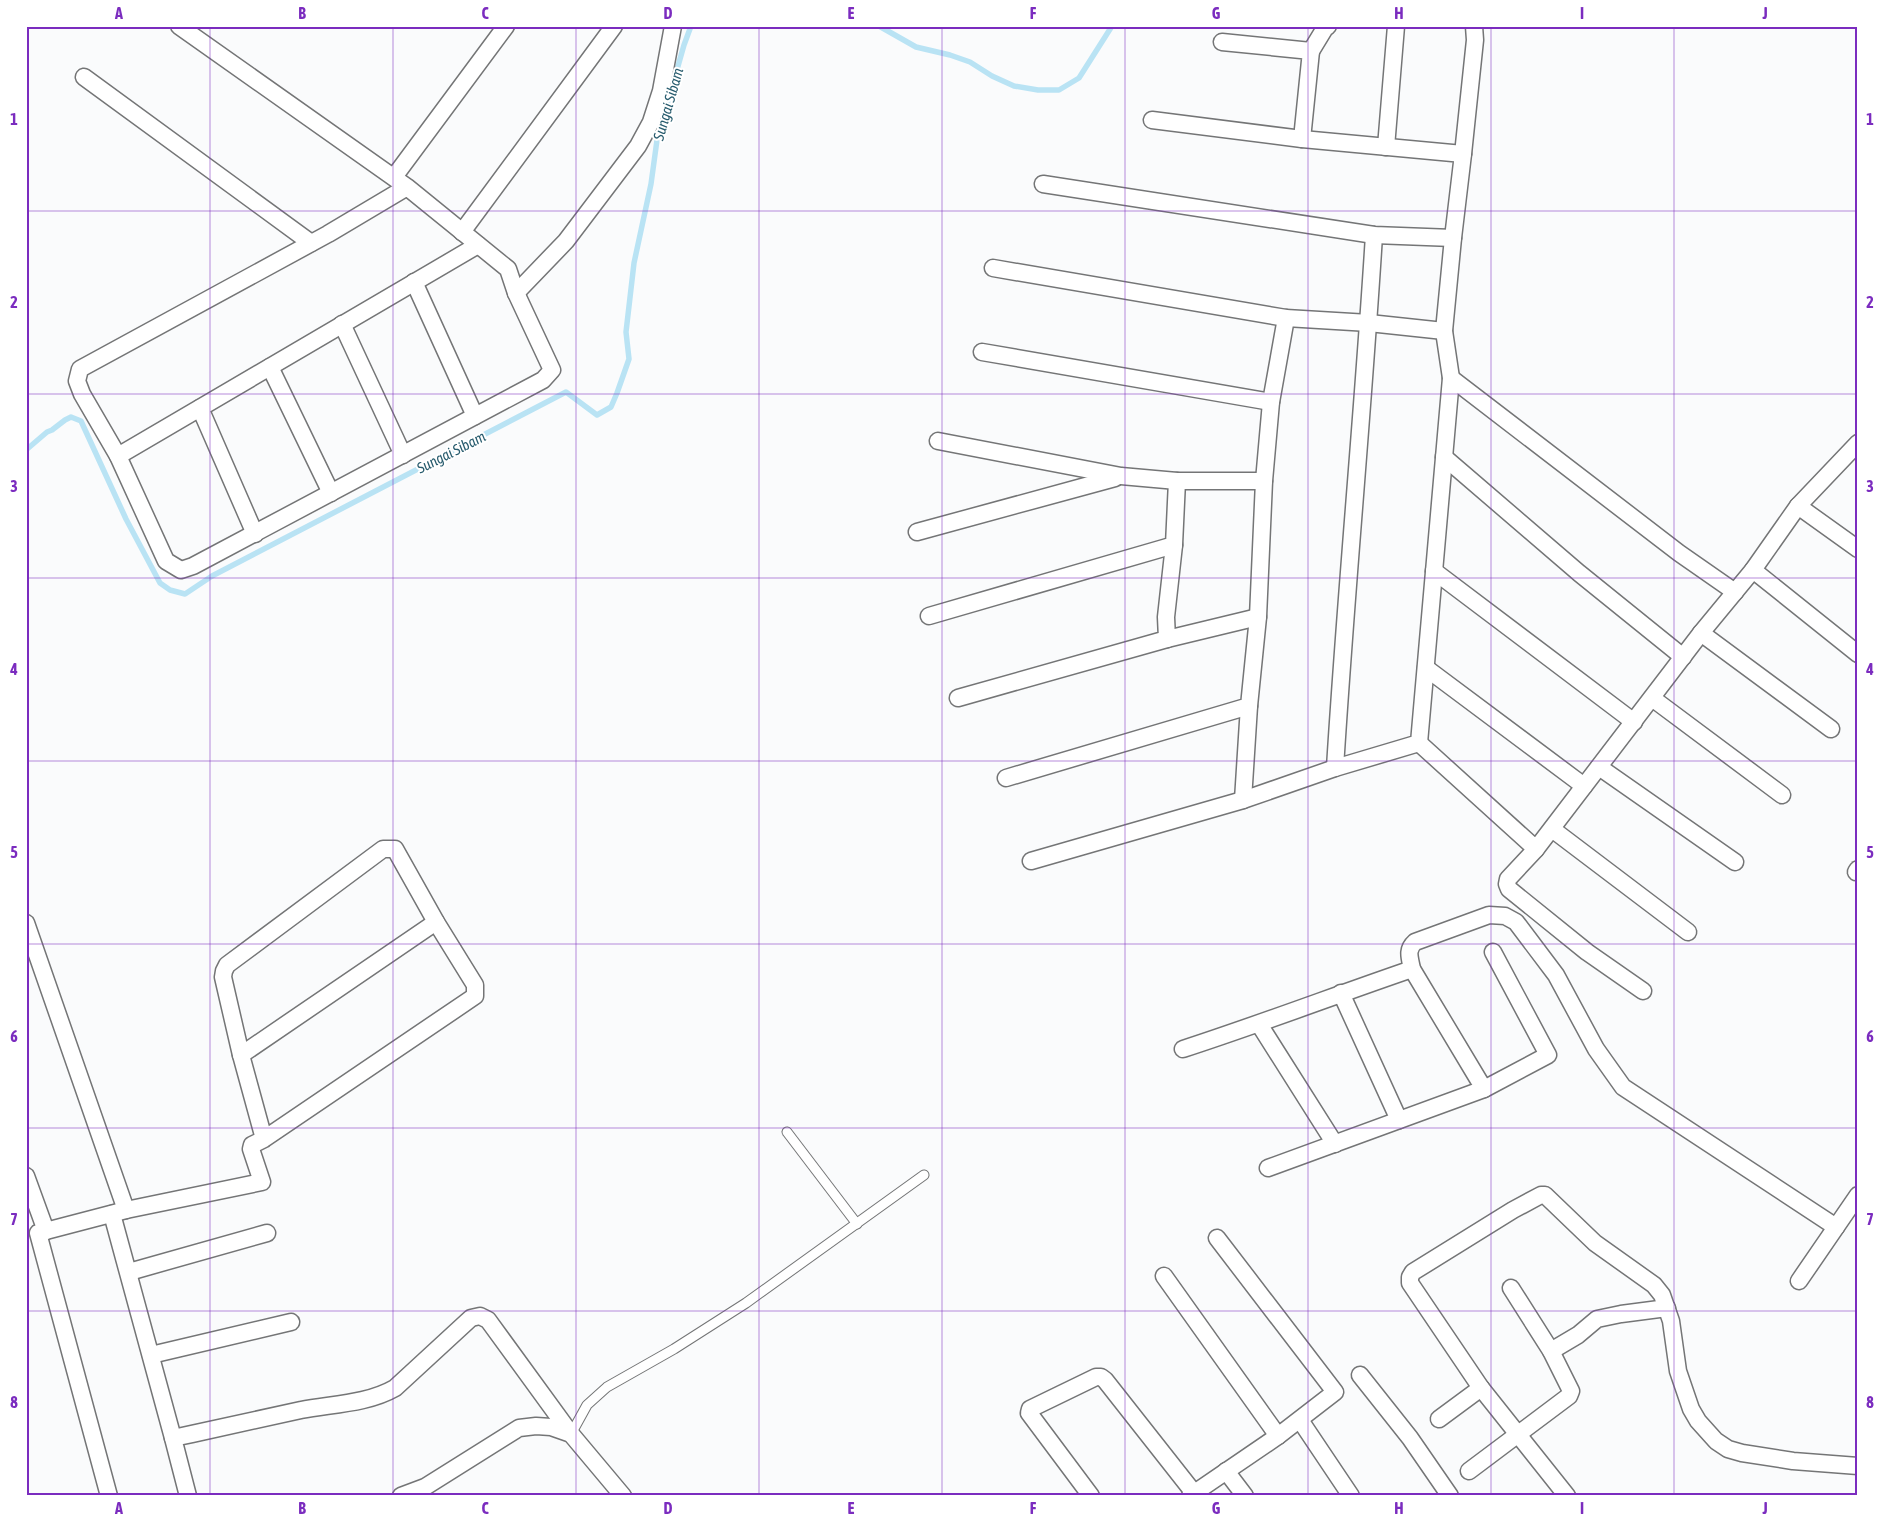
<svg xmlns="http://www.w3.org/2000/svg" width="1884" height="1522" font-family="'Asap Condensed',sans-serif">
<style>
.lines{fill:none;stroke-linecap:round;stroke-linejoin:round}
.stream{stroke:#b9e3f4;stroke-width:5.5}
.lane-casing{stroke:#747576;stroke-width:11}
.street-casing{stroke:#747576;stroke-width:19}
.lane{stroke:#fff;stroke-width:9}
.street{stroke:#fff;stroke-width:16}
.grid{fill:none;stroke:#7b2cbf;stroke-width:1;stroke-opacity:0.55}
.labels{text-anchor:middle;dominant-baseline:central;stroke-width:4;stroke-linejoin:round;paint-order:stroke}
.water-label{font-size:15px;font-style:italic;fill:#285c6e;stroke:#fff}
.neatline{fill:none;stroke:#7b2cbf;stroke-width:2}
.grid-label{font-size:16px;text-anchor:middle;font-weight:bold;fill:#7b2cbf}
</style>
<rect width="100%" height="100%" fill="#fafbfc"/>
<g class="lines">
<g class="stream">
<polyline points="879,26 916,47 950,55 970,62 992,76 1014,86 1038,90 1059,90 1079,78 1112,26"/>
<polyline points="26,450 47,432 52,430 65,420 71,417 81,421 126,519 160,583 170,590 185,594 212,576 566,392 597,415 611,407 617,393 629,359 626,332 634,263 651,184 657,140 684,45 691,26"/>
</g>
<g class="lane-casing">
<g id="lane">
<polyline points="787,1132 857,1224"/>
<polyline points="571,1434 587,1405 607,1387 674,1349 746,1303 924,1175"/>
</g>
</g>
<g class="street-casing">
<g id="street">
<polyline points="179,26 407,187 508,269 516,293 552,370 543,380 193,566 181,570 166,561 118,456 82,394 77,381 80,369 328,234 407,187"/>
<polyline points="1222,42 1311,51 1302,139"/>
<polyline points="1311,51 1325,28 1328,26"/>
<polyline points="84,77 311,243"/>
<polyline points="1386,147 1396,26"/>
<polyline points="1463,154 1475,40 1474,26"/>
<polyline points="394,177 506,26"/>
<polyline points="1043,184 1374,235 1453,238 1463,154 1302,139 1152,120"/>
<polyline points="462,232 614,26"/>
<polyline points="993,268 1286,318 1369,323 1444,331"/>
<polyline points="414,282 475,416"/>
<polyline points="516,293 566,241 638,146 651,122 661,91 673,26"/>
<polyline points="342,324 403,455"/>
<polyline points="982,352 1271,402"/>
<polyline points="270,367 331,493"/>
<polyline points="1451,378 1679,553 1735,592"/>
<polyline points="200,408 255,534"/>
<polyline points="938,441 1121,476 1177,481 1264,481"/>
<polyline points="1858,443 1798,506 1753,570 1858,654"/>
<polyline points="118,456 478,245"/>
<polyline points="1444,457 1579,573 1683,657"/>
<polyline points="1798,506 1858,549"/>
<polyline points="917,532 1115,478"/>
<polyline points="1434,571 1634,722"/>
<polyline points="929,616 1174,545 1177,481"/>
<polyline points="1701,633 1831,729"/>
<polyline points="1167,639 1258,617"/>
<polyline points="1426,668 1584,786"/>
<polyline points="958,698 1167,639 1166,617 1174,545"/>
<polyline points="1652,698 1782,795"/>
<polyline points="1419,743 1536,849 1701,633 1753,570"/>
<polyline points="1599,767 1735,862"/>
<path d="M1335 768C1346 590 1363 413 1374 235"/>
<polyline points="1006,778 1249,706 1258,617 1264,481 1271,402 1286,318"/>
<polyline points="1243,800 1249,706"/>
<polyline points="1552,829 1688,932"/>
<polyline points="1536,849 1508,879 1507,884 1509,889 1587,952 1643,991"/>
<polyline points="1031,861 1243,800 1335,768 1419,743 1451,378 1444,331 1453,238"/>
<polyline points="1856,872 1858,869"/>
<polyline points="26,923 126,1210"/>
<polyline points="1341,993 1399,1120"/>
<polyline points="1259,1024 1335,1144"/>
<path d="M1183 1049C1260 1024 1336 995 1412 969"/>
<polyline points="241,1055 436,922"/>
<polyline points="1484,1089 1548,1055 1493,952"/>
<path d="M1268 1168 1484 1089 1412 969C1410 958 1406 950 1415 942L1489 915 1505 916 1516 922 1556 975 1596 1049 1623 1087 1836 1227"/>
<polyline points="26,1176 46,1231"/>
<polyline points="112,1214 173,1438"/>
<polyline points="129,1272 267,1233"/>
<polyline points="1164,1276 1278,1436"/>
<polyline points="1799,1281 1858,1195"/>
<polyline points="1551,1351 1578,1335 1597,1319 1621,1314 1667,1308"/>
<polyline points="151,1355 291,1322"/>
<polyline points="1360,1375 1410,1438 1450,1496"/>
<polyline points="1439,1419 1481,1388"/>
<polyline points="1300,1420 1351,1496"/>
<polyline points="1226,1471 1245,1496"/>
<polyline points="1469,1471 1569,1396 1571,1391 1551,1351 1511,1288"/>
<polyline points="109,1496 38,1233 126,1210 262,1182 251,1149 252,1145 264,1139 475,996 475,985 436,922 395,849 383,849 227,965 224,971 223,977 241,1055 264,1139"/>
<path d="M188 1496 173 1438C216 1429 259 1419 301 1410 332 1404 367 1404 395 1388L471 1318 480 1316 488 1320 571 1434"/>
<polyline points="401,1496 425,1487 519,1428 536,1426 551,1427 571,1434 623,1496"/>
<polyline points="1091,1496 1029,1413 1030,1409 1096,1377 1101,1377 1105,1380 1194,1493"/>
<polyline points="1190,1496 1278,1436 1335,1392 1217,1238"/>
<polyline points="1567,1496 1481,1388 1410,1283 1410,1277 1413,1272 1513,1210 1541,1195 1545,1195 1595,1243 1654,1285 1662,1295 1671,1321 1678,1371 1691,1409 1698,1421 1716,1441 1728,1449 1742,1453 1793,1461 1858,1466"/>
</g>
</g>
<use href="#lane" class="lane"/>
<use href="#street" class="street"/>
</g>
<path class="grid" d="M210 26V1496M393 26V1496M576 26V1496M759 26V1496M942 26V1496M1125 26V1496M1308 26V1496M1491 26V1496M1674 26V1496M26 211H1858M26 394H1858M26 578H1858M26 761H1858M26 944H1858M26 1128H1858M26 1311H1858"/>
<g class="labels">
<g class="water-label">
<text transform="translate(668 104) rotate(-74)">Sungai Sibam</text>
<text transform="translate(451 452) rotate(-27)">Sungai Sibam</text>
</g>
</g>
<rect width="1884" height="1522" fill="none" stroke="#ffffff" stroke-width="55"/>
<rect x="28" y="28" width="1828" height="1466" class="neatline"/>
<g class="grid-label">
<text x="119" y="19">A</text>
<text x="302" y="19">B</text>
<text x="485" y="19">C</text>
<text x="668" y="19">D</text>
<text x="851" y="19">E</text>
<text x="1033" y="19">F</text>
<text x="1216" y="19">G</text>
<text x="1399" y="19">H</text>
<text x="1582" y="19">I</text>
<text x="1765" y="19">J</text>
<text x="14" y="125">1</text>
<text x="1870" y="125">1</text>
<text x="14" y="308">2</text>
<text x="1870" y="308">2</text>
<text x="14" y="492">3</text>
<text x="1870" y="492">3</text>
<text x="14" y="675">4</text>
<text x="1870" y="675">4</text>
<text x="14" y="858">5</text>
<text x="1870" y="858">5</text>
<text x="14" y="1042">6</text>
<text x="1870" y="1042">6</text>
<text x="14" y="1225">7</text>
<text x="1870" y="1225">7</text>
<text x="14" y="1408">8</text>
<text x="1870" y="1408">8</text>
<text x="119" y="1514">A</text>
<text x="302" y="1514">B</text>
<text x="485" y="1514">C</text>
<text x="668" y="1514">D</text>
<text x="851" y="1514">E</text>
<text x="1033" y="1514">F</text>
<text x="1216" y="1514">G</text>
<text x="1399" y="1514">H</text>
<text x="1582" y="1514">I</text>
<text x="1765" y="1514">J</text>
</g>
</svg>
